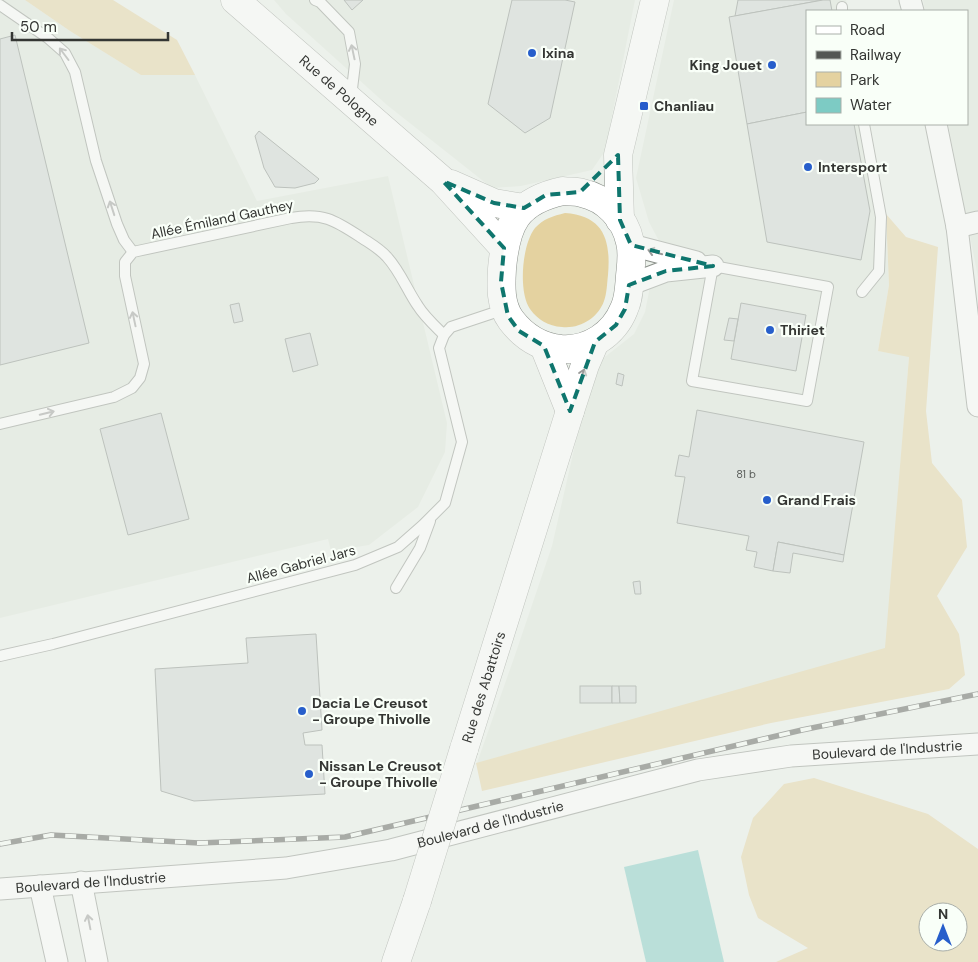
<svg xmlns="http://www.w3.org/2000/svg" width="978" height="962" font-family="'DM Sans',sans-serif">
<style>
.built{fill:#dee7db}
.green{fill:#e4d2a0;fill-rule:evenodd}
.water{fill:#7dcbc4}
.building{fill:#cfd6d2;stroke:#828985}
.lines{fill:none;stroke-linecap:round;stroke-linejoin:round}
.lane-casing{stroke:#8c918b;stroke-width:12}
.street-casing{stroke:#8c918b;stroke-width:23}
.secondary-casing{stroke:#8c918b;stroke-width:29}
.lane{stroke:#fff;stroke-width:10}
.street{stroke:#fff;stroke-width:21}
.secondary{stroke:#fff;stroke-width:28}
.rail-casing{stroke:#545753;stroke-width:5.5}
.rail{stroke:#f9fff8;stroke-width:4;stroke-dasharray:11;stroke-linecap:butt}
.secondary-bridge-casing{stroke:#8c918b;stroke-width:29;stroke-linecap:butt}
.secondary-bridge{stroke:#fff;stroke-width:28}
.oneway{stroke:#9a9a99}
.marked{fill:none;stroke:#0f766e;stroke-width:4;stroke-dasharray:10 6;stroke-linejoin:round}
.poi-dot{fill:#275ecb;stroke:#f9fff8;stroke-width:2}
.labels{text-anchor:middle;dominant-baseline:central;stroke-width:4.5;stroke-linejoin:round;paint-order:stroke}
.number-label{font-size:11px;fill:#5b5e5b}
.poi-label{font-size:14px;font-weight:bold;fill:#343633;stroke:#f9fff8;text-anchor:start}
.street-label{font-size:14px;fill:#343633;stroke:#f9fff8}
</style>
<rect width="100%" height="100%" fill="#ecf1eb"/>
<g class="built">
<polygon points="0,0 25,0 70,31 141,75 195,75 257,201 388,176 447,423 445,452 418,507 369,545 331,551 328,539 0,618"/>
<polygon points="274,0 635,0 605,151 592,170 521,186 492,188 387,105 286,14"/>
<polygon points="674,0 846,0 848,11 807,11 807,124 869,124 886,214 889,285 878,351 909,356 886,649 477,763 514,658 552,546 586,397 601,360 634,334 645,312 659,241 649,222 636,178"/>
<polygon points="923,0 978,0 978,277 948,124 967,124 967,11 925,11"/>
</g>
<g class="green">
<polygon points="25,0 113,0 177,40 195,75 141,75 70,31"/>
<path d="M565 213C604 216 611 240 608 275 607 283 607 293 604 301 598 318 580 329 562 327 548 326 538 320 530 309 518 292 522 244 535 228 543 219 553 216 565 213Z"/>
<polygon points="886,214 906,237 938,247 926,411 932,463 962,500 967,547 937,596 959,634 965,675 949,689 771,723 482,791 476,763 885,648 909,357 878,351 889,285"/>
<path d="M814 778 928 814 978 849V962H776L808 948 758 918 749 895 741 857 753 818 784 784ZM928 912H958V942H928Z"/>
</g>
<polygon class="water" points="698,850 724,962 646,962 624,867"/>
<g class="building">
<polygon points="344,0 363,0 352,10"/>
<polygon points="512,0 565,0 575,2 550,118 525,133 488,104"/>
<polygon points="738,0 823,0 735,16"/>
<polygon points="823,0 830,0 832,11 807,11 807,112 747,124 729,17"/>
<polygon points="15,35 89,343 0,365 0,39"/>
<polygon points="807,112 807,124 854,124 870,211 861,260 767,242 747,124"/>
<polygon points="259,131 319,179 315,183 295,188 275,187 264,168 255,136"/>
<polygon points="239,303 243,321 234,323 230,305"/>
<polygon points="741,303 806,315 796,371 731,359"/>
<polygon points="729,318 738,319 734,341 724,340"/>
<polygon points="310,333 318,365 293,372 285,339"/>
<polygon points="618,373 624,375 622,386 616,384"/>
<polygon points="697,410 864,442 844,555 778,542 773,571 754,567 757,552 746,550 749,536 677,523 685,477 675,476 679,455 689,457"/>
<polygon points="161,413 189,519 128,535 100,429"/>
<polygon points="778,542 844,555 843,562 793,553 790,573 773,571"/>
<polygon points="640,581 641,594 635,594 633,582"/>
<polygon points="316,634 322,730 303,733 305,745 322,745 325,794 194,801 161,791 155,669 248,663 246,638"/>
<rect x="580" y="686" width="32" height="17"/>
<polygon points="612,686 619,686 620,703 612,703"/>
<polygon points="619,686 636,686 636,703 620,703"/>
</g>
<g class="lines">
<g class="lane-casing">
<g id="lane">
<polyline points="315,0 320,2 349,32 355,64 351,97"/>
<polyline points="0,5 48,38 65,53 75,72 96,161 117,224 124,240 133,252"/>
<polyline points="842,7 842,11"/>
<polygon points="713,266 828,287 807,401 692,381"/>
<polyline points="862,292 879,271 881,217 864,124"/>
<path d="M0 424 114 397 132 388 140 378 144 364 125 276V262L133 252 291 218C324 212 336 221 362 238 371 244 380 249 387 257 400 271 407 290 418 306 424 316 435 326 444 335"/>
<polyline points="396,588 420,548 430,521"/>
<polyline points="0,656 53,644 355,565 398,547 423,525 445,503 462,442 439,348 444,335 451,327 505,309"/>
</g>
</g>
<g class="street-casing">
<g id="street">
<polyline points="910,0 913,11"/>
<polyline points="936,124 957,227 978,406"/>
<polyline points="957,227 978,222"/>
<polyline points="631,245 696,262"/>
<polyline points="629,285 666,271 713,266"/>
<polyline points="81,882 97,962"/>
<polyline points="40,886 57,962"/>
<path id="s1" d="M0 889 286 868 391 850 698 770 791 756 978 744"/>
</g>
</g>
<g class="secondary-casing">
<g id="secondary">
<path id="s2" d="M235 0 443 181 504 248"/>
<polyline points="451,184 494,203 524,208"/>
<path d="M563 191C570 192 576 191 582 193 606 198 625 218 630 242 633 253 631 265 630 276 629 287 629 299 624 309 614 334 589 351 561 349 540 347 524 337 511 320 500 305 501 286 502 269 506 224 516 201 563 191Z"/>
<polyline points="620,220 618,155 655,0"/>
<polyline points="544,346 570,411"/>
<path id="s3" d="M464 749 570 411 585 365 595 342"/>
<polyline points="396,962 417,901"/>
</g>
</g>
<use href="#lane" class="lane"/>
<use href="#street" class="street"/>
<use href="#secondary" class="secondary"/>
<g class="rail-casing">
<polyline id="rail" points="0,844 51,835 199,843 345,837 802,730 978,694"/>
</g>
<use href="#rail" class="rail"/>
<g class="secondary-bridge-casing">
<polyline id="secondary-bridge" points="417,901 464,749"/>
</g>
<use href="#secondary-bridge" class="secondary-bridge"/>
</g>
<defs><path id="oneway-shaft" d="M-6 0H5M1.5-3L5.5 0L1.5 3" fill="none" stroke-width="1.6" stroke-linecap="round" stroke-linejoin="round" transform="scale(1.25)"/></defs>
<g class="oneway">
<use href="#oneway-shaft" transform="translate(353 52) rotate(-102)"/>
<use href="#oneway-shaft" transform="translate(64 54) rotate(-127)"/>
<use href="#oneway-shaft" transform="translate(112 208) rotate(-108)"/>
<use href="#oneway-shaft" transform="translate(655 252) rotate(-163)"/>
<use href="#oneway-shaft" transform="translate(134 319) rotate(-102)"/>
<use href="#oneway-shaft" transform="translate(582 376) rotate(-71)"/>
<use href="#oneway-shaft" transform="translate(47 413) rotate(-14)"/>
<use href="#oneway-shaft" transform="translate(89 922) rotate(-101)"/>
</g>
<path d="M0 0H978V962H0ZM618 155 620 220 631 245 713 266 666 271 629 285 625 309 616 325 595 342 570 411 544 346 519 331 508 316 501 282 504 248 443 181 494 203 524 208 546 195 580 192Z" fill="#ecf1eb" fill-opacity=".55" fill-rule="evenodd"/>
<path class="marked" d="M618 155 620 220 631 245 713 266 666 271 629 285 625 309 616 325 595 342 570 411 544 346 519 331 508 316 501 282 504 248 443 181 494 203 524 208 546 195 580 192Z"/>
<g class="poi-dot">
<circle cx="532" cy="53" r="5"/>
<circle cx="772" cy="65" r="5"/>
<rect x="639" y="101" width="10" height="10" rx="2.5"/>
<circle cx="808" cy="167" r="5"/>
<circle cx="770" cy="330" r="5"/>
<circle cx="767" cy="500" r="5"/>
<circle cx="302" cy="711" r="5"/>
<circle cx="309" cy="774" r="5"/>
</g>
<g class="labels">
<g class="number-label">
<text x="746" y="474">81 b</text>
</g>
<g class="poi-label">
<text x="542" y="53">Ixina</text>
<text x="762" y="65" text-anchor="end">King Jouet</text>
<text x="654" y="106">Chanliau</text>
<text x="818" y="167">Intersport</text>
<text x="780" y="330">Thiriet</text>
<text x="777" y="500">Grand Frais</text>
<text x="312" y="703">Dacia Le Creusot<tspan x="312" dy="16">- Groupe Thivolle</tspan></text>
<text x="319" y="766">Nissan Le Creusot<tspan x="319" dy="16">- Groupe Thivolle</tspan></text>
</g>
<g class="street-label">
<text stroke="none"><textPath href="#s2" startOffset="138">Rue de Pologne</textPath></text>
<text transform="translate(222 219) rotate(-12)">Allée Émiland Gauthey</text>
<text transform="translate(301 564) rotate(-15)">Allée Gabriel Jars</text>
<text stroke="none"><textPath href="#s3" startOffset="65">Rue des Abattoirs</textPath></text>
<text stroke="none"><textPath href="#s1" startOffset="901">Boulevard de l'Industrie</textPath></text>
<text stroke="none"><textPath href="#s1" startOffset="496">Boulevard de l'Industrie</textPath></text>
<text stroke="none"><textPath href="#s1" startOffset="91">Boulevard de l'Industrie</textPath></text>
</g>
</g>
<rect x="806" y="10" width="162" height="115" fill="#f9fff8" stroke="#aaafa9"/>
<rect x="816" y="26" width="25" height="8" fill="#ffffff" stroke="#aaafa9"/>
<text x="850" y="35" font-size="15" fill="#343633">Road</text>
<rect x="816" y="51" width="25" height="8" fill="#545753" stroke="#aaafa9"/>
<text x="850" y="60" font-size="15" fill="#343633">Railway</text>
<rect x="816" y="72" width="25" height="15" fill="#e4d2a0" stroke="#aaafa9"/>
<text x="850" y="85" font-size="15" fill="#343633">Park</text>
<rect x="816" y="98" width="25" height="15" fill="#7dcbc4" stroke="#aaafa9"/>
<text x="850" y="110" font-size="15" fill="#343633">Water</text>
<g transform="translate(943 927)"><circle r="24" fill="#f9fff8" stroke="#aaafa9"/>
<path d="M0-4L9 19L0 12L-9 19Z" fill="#275ecb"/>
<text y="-8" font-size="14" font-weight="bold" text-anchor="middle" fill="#343633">N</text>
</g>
<path d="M12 32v8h156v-8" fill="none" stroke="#343633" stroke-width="2.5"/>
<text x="20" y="32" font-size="15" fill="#343633" stroke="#f9fff8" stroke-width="4" paint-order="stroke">50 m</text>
</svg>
